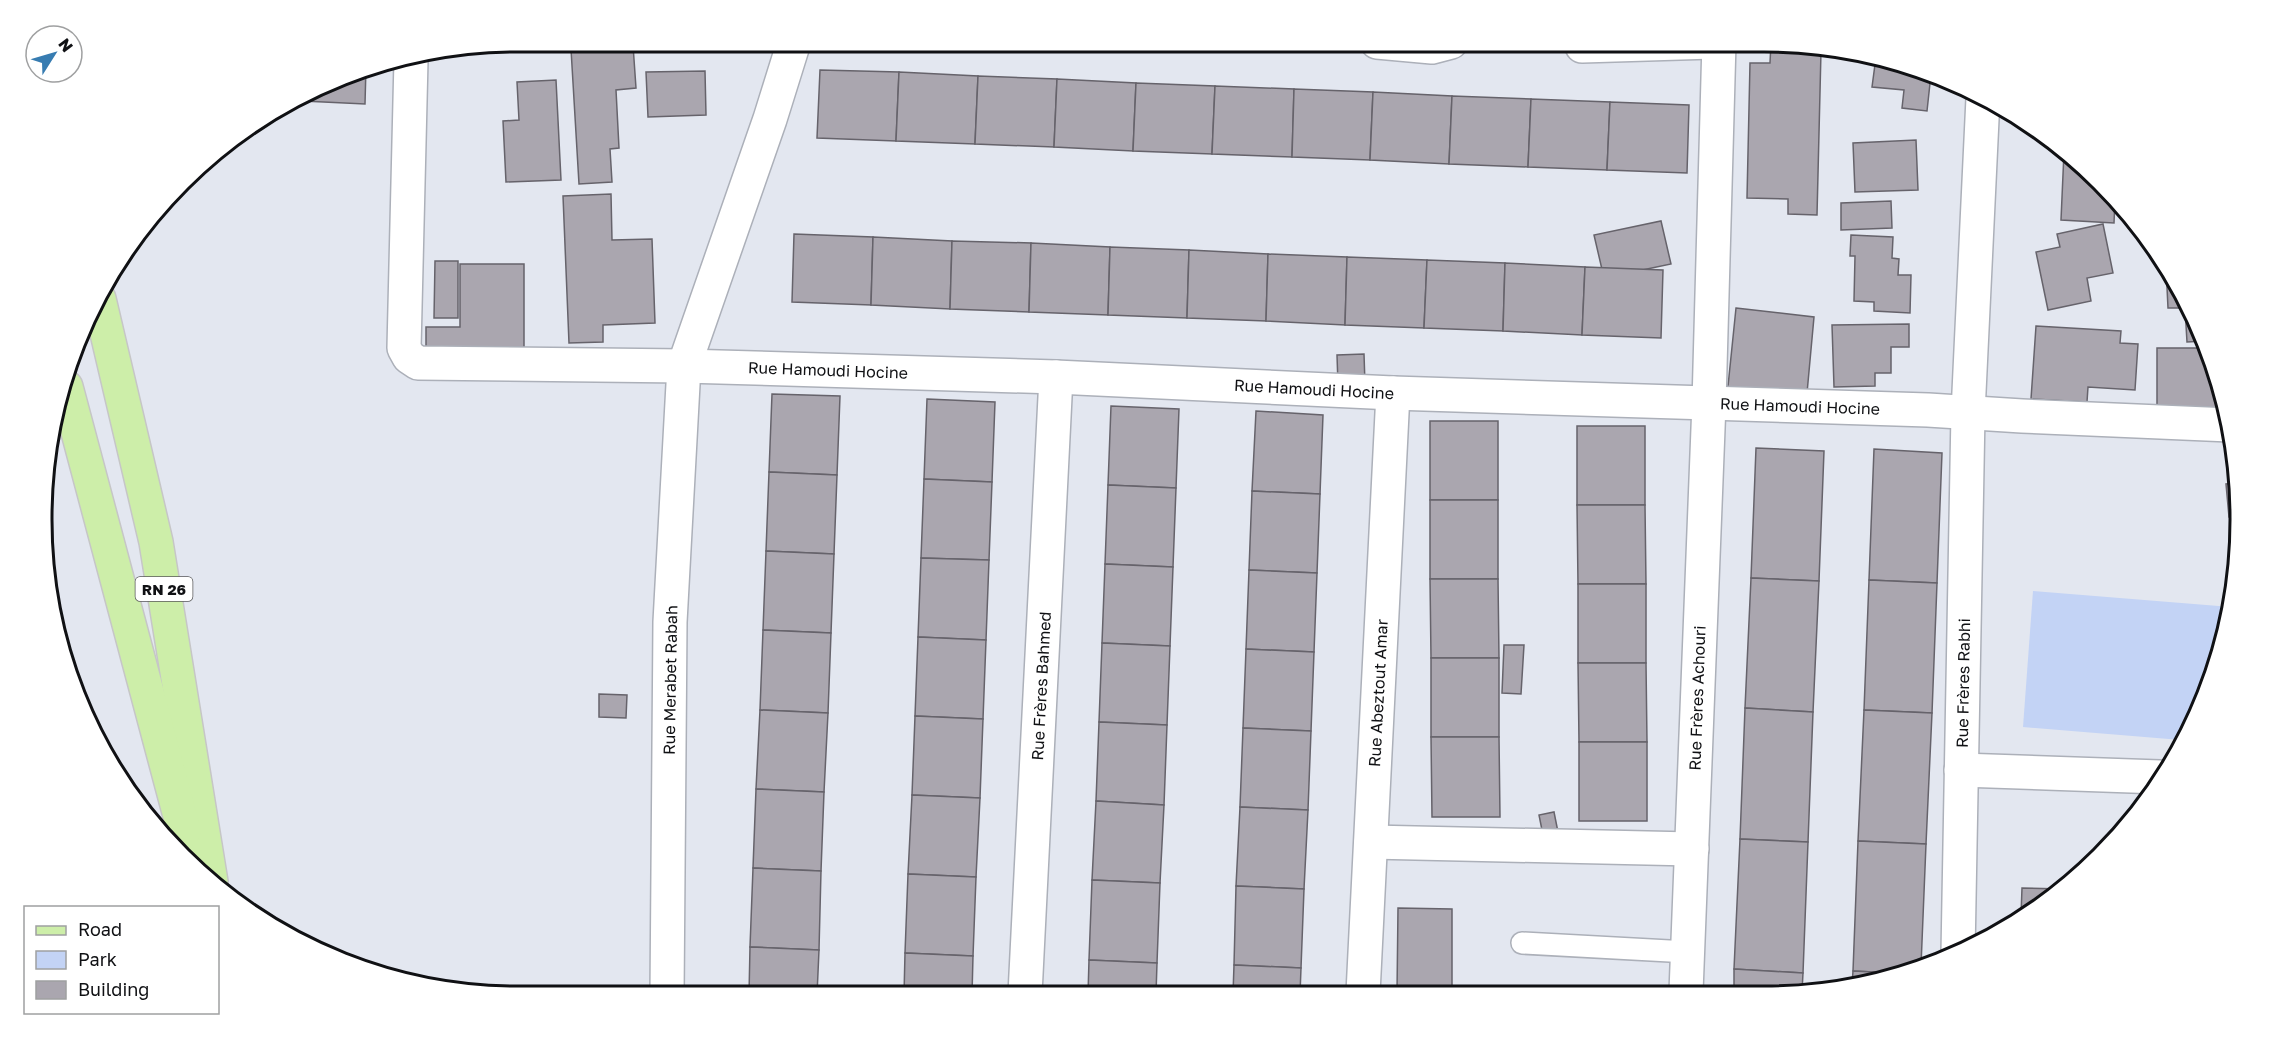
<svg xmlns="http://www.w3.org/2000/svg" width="2282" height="1038" font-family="'Golos Text',sans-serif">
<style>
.green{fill:#c3d3f5}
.building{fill:#aaa6af;stroke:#66636b;stroke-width:1.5}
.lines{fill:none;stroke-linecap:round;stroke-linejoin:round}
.lane-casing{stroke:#acb0b9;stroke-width:24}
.street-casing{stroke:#acb0b9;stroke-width:36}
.primary-casing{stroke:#c6c6c7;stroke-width:36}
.lane{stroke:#fff;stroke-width:21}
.street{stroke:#fff;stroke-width:33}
.primary{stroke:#cdeea9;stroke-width:33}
.labels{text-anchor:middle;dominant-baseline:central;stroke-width:6;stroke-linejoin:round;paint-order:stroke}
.shield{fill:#fff;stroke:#58585a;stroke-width:1.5}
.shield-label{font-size:15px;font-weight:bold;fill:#101114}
.street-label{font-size:16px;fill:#101114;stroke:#fff}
.rim{fill:none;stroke:#101114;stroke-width:3}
</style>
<rect width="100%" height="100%" fill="#e3e7f0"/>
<polygon class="green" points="2033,591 2231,607 2204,701 2181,740 2023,727"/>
<g class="building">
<polygon points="1771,43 1834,49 1834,52 1821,51 1817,215 1788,214 1788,199 1747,198 1750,63 1770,63"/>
<polygon points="633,45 636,88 616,90 619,148 610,149 612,182 579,184 571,49"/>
<polygon points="1876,57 1931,74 1927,111 1902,108 1904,90 1872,87"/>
<polygon points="366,67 365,104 303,101 303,96"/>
<polygon points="820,70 899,72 896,141 817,138"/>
<polygon points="705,71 706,115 648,117 646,72"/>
<polygon points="899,72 978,76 975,144 896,141"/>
<polygon points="978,76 1057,79 1054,147 975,144"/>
<polygon points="1057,79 1136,83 1133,151 1054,147"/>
<polygon points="556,80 561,180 506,182 503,121 519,120 517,82"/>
<polygon points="1136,83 1215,86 1212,154 1133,151"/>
<polygon points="1215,86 1294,89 1292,157 1212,154"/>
<polygon points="1294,89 1373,92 1370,160 1292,157"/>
<polygon points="1373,92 1452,96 1449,164 1370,160"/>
<polygon points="1452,96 1531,99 1528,167 1449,164"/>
<polygon points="1531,99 1610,102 1607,170 1528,167"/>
<polygon points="1610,102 1689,105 1687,173 1607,170"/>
<polygon points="1916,140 1918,190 1855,192 1853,143"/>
<polygon points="2064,152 2100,181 2115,200 2114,223 2061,220"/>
<polygon points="611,194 612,240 652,239 655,323 603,325 603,342 569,343 563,196"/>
<polygon points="1891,201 1892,228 1841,230 1841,203"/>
<polygon points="1661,221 1671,264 1604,278 1594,235"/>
<polygon points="2103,224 2113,273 2087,278 2091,301 2048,310 2036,252 2060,247 2057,234"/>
<polygon points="794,234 873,237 871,305 792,302"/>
<polygon points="1851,235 1893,237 1892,258 1899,259 1898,275 1911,275 1910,313 1874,311 1874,302 1854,301 1855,256 1850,256"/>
<polygon points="873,237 952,241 950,309 871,305"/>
<polygon points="952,241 1031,243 1029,312 950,309"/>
<polygon points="1031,243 1110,247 1108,315 1029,312"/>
<polygon points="1110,247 1189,250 1187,318 1108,315"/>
<polygon points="1189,250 1268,254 1266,321 1187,318"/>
<polygon points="1268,254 1347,257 1345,325 1266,321"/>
<polygon points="1347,257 1427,260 1424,328 1345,325"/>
<polygon points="1427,260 1505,263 1503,331 1424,328"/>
<polygon points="435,261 458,261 458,318 434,318"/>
<polygon points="1505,263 1585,267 1582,335 1503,331"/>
<polygon points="460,264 524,264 524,356 426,356 426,327 460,327"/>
<polygon points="1585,267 1663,270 1661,338 1582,335"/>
<polygon points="2166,267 2204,336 2205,341 2187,342 2185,308 2168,308"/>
<polygon points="1736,308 1814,317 1806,404 1727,396"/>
<polygon points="1909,324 1909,347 1891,347 1891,373 1875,373 1875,386 1834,387 1832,325"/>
<polygon points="2036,326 2121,331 2120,343 2138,344 2135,390 2088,387 2087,402 2031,399"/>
<polygon points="2157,348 2207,348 2227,413 2157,417"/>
<polygon points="1364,354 1365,384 1338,385 1337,355"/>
<polygon points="772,394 840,396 837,475 769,472"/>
<polygon points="927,399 995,402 992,482 924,479"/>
<polygon points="1111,406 1179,409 1176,488 1108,485"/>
<polygon points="1256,411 1323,415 1320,494 1252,491"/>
<rect x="1430" y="421" width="68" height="79"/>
<rect x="1577" y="426" width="68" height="79"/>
<polygon points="1756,448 1824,451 1819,581 1751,578"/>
<polygon points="1874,449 1942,453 1937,583 1869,580"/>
<polygon points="769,472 837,475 834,554 766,551"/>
<polygon points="924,479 992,482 989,560 921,558"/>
<polygon points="2236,483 2240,516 2229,517 2226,484"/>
<polygon points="1108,485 1176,488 1173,567 1105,564"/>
<polygon points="1252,491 1320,494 1317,573 1249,570"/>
<rect x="1430" y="500" width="68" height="79"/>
<polygon points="1577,505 1645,505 1646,584 1578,584"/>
<polygon points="766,551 834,554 831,633 763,630"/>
<polygon points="921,558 989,560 986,640 918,637"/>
<polygon points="1105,564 1173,567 1170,646 1102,643"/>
<polygon points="1249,570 1317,573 1314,652 1246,649"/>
<polygon points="1751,578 1819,581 1813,712 1745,708"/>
<polygon points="1430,579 1498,579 1499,658 1431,658"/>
<polygon points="1869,580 1937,583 1932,713 1864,710"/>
<rect x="1578" y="584" width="68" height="79"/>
<polygon points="763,630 831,633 828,713 760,710"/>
<polygon points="918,637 986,640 983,719 915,716"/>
<polygon points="1102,643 1170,646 1167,725 1099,722"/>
<polygon points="1504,645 1524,645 1521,694 1502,693"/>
<polygon points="1246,649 1314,652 1311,731 1243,728"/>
<rect x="1431" y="658" width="68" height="79"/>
<polygon points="1578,663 1646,663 1647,742 1579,742"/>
<polygon points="599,694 627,695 626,718 599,717"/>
<polygon points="1745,708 1813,712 1808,842 1740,839"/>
<polygon points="760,710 828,713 824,792 756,789"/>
<polygon points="1864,710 1932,713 1926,844 1858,841"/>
<polygon points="915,716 983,719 980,798 912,795"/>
<polygon points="1099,722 1167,725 1164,805 1096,801"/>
<polygon points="1243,728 1311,731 1308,810 1240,807"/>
<polygon points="1431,737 1499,737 1500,817 1432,817"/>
<rect x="1579" y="742" width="68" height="79"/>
<polygon points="756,789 824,792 821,871 753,868"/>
<polygon points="912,795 980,798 976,877 908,874"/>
<polygon points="1096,801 1164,805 1160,883 1092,880"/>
<polygon points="1240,807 1308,810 1304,889 1236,886"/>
<polygon points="1554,812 1558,832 1543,835 1539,815"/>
<polygon points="1740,839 1808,842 1803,973 1734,969"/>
<polygon points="1858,841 1926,844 1921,966 1894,973 1853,971"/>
<polygon points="753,868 821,871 819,950 750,947"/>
<polygon points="908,874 976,877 973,956 905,953"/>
<polygon points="1092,880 1160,883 1157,963 1089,960"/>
<polygon points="1236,886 1304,889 1301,968 1234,965"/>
<polygon points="2022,888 2062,889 2054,897 2021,916"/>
<polygon points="1398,908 1452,909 1452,993 1397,993"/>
<polygon points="750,947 819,950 817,995 749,995"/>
<polygon points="905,953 973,956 972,995 904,995"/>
<polygon points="1089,960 1157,963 1156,994 1088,994"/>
<polygon points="1234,965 1301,968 1300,994 1233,994"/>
<polygon points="1734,969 1803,973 1802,992 1734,992"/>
<polygon points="1853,971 1894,973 1852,985"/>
</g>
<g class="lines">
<g class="lane-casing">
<polyline id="lane" points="1522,943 1688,952"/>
</g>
<g class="street-casing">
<g id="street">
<polyline points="1377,42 1432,47 1451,42"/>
<polyline points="1582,42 1582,46 1713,42"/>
<polyline points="411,60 404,348 409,357 418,363 684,366 1056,377 1393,393 1928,410 2022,416 2230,425"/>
<polyline points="1961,770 2160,777"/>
<polyline points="1371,842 1692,849"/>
<polyline points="1958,953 1968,413 1983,98"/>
<polyline points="1686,992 1709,403 1719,42"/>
<polyline points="1363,993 1393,393"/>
<polyline points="1025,994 1056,377"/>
<polyline points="667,996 670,622 684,366 770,119 794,42"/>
</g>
</g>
<g class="primary-casing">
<g id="primary">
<polyline points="99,299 156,542 211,882"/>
<polyline points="66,387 184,831"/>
</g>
</g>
<use href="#lane" class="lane"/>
<use href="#street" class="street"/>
<use href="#primary" class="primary"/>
</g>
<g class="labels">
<rect class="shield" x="135.5" y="577" width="57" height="24" rx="4.5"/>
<g class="shield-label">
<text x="164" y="589">RN 26</text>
</g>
<g class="street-label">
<text transform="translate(828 370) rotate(2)">Rue Hamoudi Hocine</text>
<text transform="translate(1314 389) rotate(3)">Rue Hamoudi Hocine</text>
<text transform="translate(1800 406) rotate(2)">Rue Hamoudi Hocine</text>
<text transform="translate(670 680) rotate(-89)">Rue Merabet Rabah</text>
<text transform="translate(1963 683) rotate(-89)">Rue Frères Rabhi</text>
<text transform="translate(1041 686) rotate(-87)">Rue Frères Bahmed</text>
<text transform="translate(1378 693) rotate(-87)">Rue Abeztout Amar</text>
<text transform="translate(1697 698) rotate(-88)">Rue Frères Achouri</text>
</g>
</g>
<path d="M0 0H2282V1038H0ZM518 52H1764A466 466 0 0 1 2230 518V520A466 466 0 0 1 1764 986H518A466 466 0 0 1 52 520V518A466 466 0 0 1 518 52Z" fill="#fff" fill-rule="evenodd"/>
<path class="rim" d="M518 52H1764A466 466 0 0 1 2230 518V520A466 466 0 0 1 1764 986H518A466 466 0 0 1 52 520V518A466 466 0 0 1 518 52Z"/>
<rect x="24" y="906" width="195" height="108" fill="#ffffff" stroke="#9fa0a1" stroke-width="1.5"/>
<rect x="36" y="926" width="30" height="9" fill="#cdeea9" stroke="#9fa0a1" stroke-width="1.5"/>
<text x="78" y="936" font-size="18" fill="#101114">Road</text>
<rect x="36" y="951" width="30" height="18" fill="#c3d3f5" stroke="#9fa0a1" stroke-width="1.5"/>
<text x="78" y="966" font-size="18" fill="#101114">Park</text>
<rect x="36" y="981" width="30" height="18" fill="#aaa6af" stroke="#9fa0a1" stroke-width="1.5"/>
<text x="78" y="996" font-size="18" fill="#101114">Building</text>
<g transform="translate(54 54) rotate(53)"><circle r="28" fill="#ffffff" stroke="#9fa0a1" stroke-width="1.5"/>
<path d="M0-4.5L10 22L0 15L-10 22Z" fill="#377cb1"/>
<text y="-9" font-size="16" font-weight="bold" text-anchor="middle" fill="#101114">N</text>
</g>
</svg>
